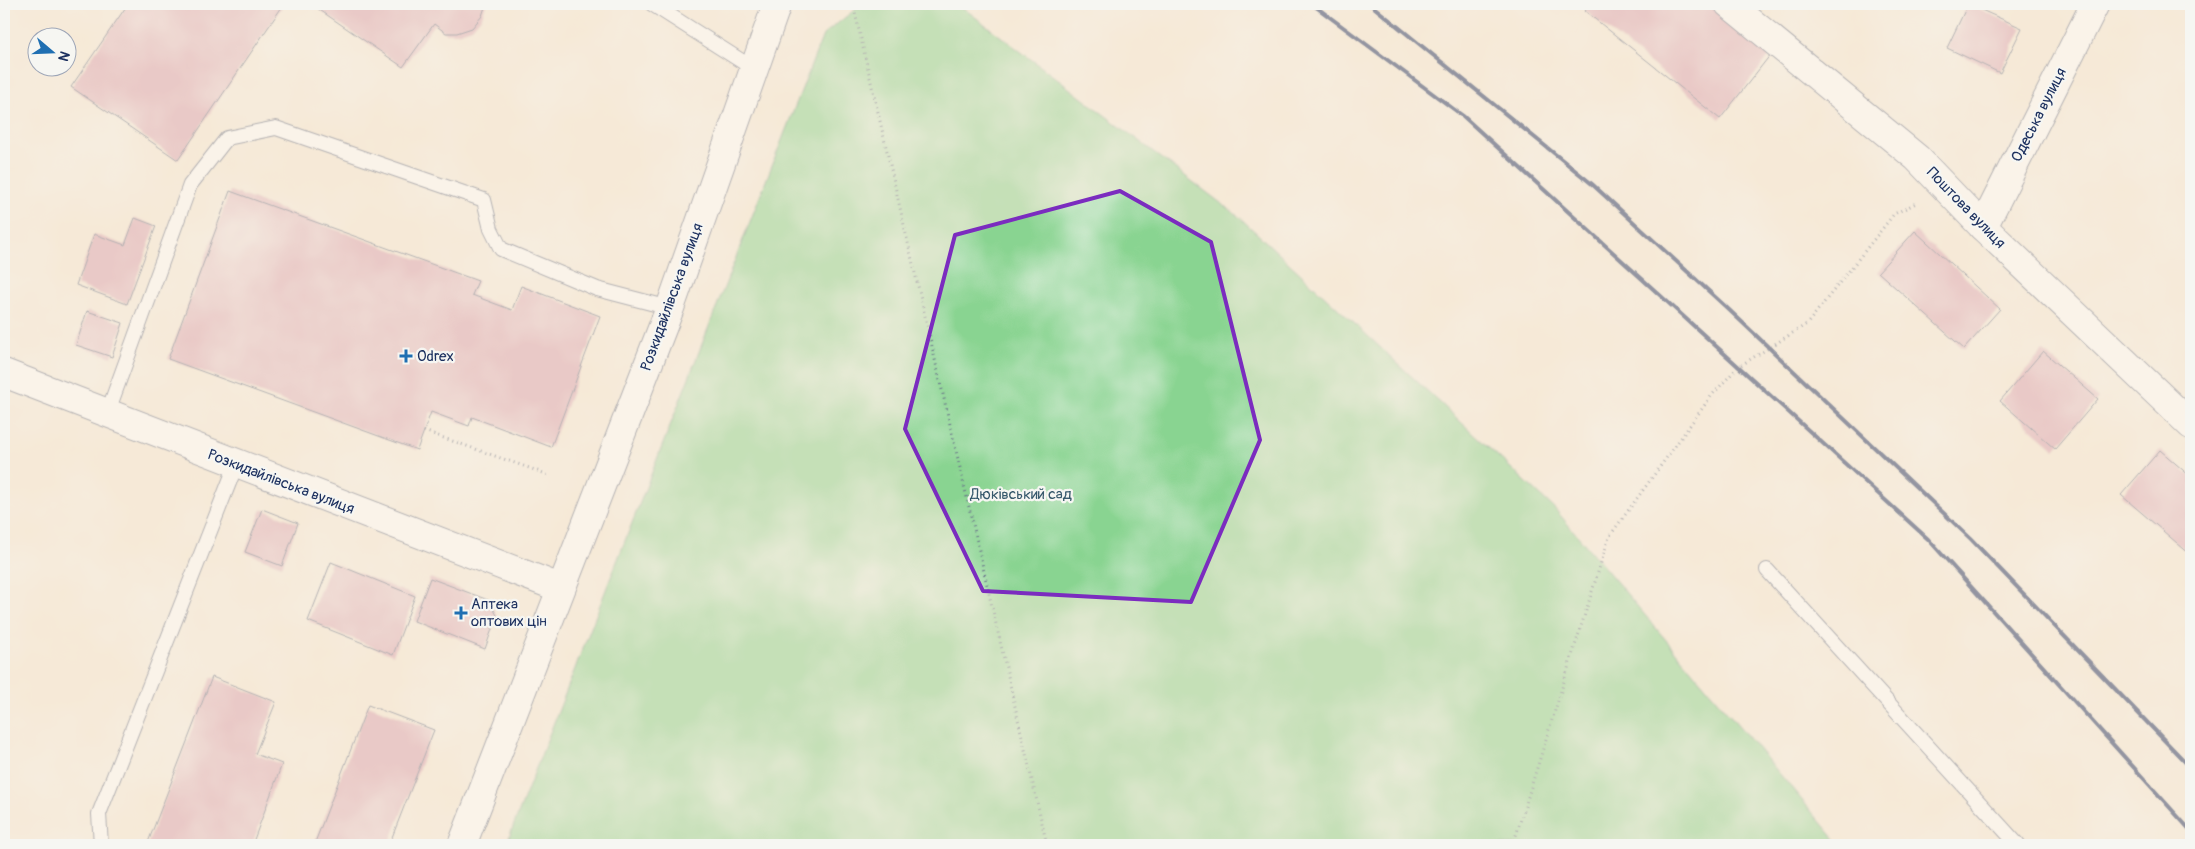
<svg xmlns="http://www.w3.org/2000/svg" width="2195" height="849" font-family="Pangolin,sans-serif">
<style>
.green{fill:#89d491;stroke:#528278}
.building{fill:#daa3b3}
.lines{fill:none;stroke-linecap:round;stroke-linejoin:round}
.service-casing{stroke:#677088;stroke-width:16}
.minor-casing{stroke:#677088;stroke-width:30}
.path{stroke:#677088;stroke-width:3;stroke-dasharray:1 4;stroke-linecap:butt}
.service{stroke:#fff;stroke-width:14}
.minor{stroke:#fff;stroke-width:28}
.rail{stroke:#1b2f5e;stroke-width:4}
.marked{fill:none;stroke:#7b2cbf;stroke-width:4;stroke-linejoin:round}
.poi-dot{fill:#1f6fb2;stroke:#f6f6f2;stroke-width:2}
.labels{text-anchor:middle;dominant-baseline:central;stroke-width:4.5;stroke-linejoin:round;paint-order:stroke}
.street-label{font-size:15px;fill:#1b2f5e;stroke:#f6f6f2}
.poi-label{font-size:15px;fill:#1b2f5e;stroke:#f6f6f2;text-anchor:start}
.park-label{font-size:15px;fill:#36586b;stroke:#f6f6f2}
</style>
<rect width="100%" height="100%" fill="#f6f6f2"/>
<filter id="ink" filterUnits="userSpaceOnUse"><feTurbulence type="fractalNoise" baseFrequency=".02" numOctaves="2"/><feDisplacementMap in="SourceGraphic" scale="10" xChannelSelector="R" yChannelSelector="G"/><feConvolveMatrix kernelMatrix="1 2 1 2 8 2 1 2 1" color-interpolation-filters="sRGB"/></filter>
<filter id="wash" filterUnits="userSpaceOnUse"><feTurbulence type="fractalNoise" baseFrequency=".0096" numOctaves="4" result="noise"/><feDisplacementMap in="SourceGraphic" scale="20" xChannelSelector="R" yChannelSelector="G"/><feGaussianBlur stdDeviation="1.12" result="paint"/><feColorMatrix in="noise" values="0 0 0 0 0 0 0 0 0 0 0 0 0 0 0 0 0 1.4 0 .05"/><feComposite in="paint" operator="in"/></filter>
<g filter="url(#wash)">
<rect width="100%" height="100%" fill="#f5e9d7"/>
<polygon class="green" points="862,4 958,4 1238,216 1554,508 1840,845 506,845 823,35"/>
<g id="blocks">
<g class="building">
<polygon points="128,4 284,4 178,160 71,87"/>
<polygon points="311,4 486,4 482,16 472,28 457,33 446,33 434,24 403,67"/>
<polygon points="1591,4 1708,4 1771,54 1720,119 1585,11"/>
<polygon points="1968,4 2022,28 2000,73 1947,48"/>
<polygon points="230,191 478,281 472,295 512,310 521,286 600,316 551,447 472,417 469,426 431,412 417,450 168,359"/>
<polygon points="135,218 156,226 127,304 76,285 94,234 125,245"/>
<polygon points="1915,231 2000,309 1964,349 1878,272"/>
<polygon points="87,311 123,323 112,357 76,345"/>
<polygon points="2043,351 2098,399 2055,449 2000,401"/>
<polygon points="2160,450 2191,477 2191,555 2121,495"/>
<polygon points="262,509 298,523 282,566 245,552"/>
<polygon points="331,562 415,596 393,655 308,621"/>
<polygon points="430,578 488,600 497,615 485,649 414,621"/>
<polygon points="212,677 276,702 255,754 282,764 252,845 147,845"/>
<polygon points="368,705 434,730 389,845 314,845"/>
</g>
</g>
</g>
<g filter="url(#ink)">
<use href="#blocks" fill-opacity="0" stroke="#677088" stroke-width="1"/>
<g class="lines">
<g class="service-casing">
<g id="service">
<polyline points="652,4 754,69"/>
<polyline points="107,414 190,185 227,138 276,128 484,200 491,229 501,249 597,289 670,308"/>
<polyline points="1767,570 2018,845"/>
<polyline points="101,845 99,814 236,465"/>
</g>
</g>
<g class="minor-casing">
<g id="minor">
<polyline points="1729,4 1917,158 1983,227 2191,425"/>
<polyline points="1983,227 2095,4"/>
<polyline points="4,373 560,588"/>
<polyline points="462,845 670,308 777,4"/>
</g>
</g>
<g class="path">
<polyline points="853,4 1047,845"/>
<polyline points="424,431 549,475"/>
<polyline points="1513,845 1609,537 1712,395 1738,367 1807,324 1894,214 1918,202"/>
</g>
<use href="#service" class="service"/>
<use href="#minor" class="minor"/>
<g class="rail">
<polyline points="1312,4 1463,116 1928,539 2191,831"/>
<polyline points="1370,4 1592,184 1726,307 1971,539 2191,768"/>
</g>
</g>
</g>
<path d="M0 0H2195V849H0ZM1120 191 1211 242 1260 440 1191 602 983 591 905 429 955 235Z" fill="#f5e9d7" fill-opacity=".55" fill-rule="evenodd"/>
<path class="marked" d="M1120 191 1211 242 1260 440 1191 602 983 591 905 429 955 235Z"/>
<g class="poi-dot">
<path d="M403.5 348.5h5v5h5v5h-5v5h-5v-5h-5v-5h5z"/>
<path d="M458.5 605.5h5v5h5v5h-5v5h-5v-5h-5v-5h5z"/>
</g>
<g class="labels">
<g class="street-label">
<text transform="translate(2039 115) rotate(-63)">Одеська вулиця</text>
<text transform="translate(1966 208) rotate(46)">Поштова вулиця</text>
<text transform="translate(672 297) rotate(-70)">Розкидайлівська вулиця</text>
<text transform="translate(281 482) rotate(21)">Розкидайлівська вулиця</text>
</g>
<g class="poi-label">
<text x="417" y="356">Odrex</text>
<text x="471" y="604">Аптека<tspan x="471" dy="17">оптових цін</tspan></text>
</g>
<g class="park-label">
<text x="1021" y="494">Дюківський сад</text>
</g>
</g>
<rect width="2195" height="849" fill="none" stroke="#f6f6f2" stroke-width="20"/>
<g transform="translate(52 52) rotate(109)"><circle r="24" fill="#f6f6f2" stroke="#9ea6b7"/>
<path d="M0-4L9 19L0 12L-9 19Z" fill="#1f6fb2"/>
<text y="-8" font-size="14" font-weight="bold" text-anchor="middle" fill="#1b2f5e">N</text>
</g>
</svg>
